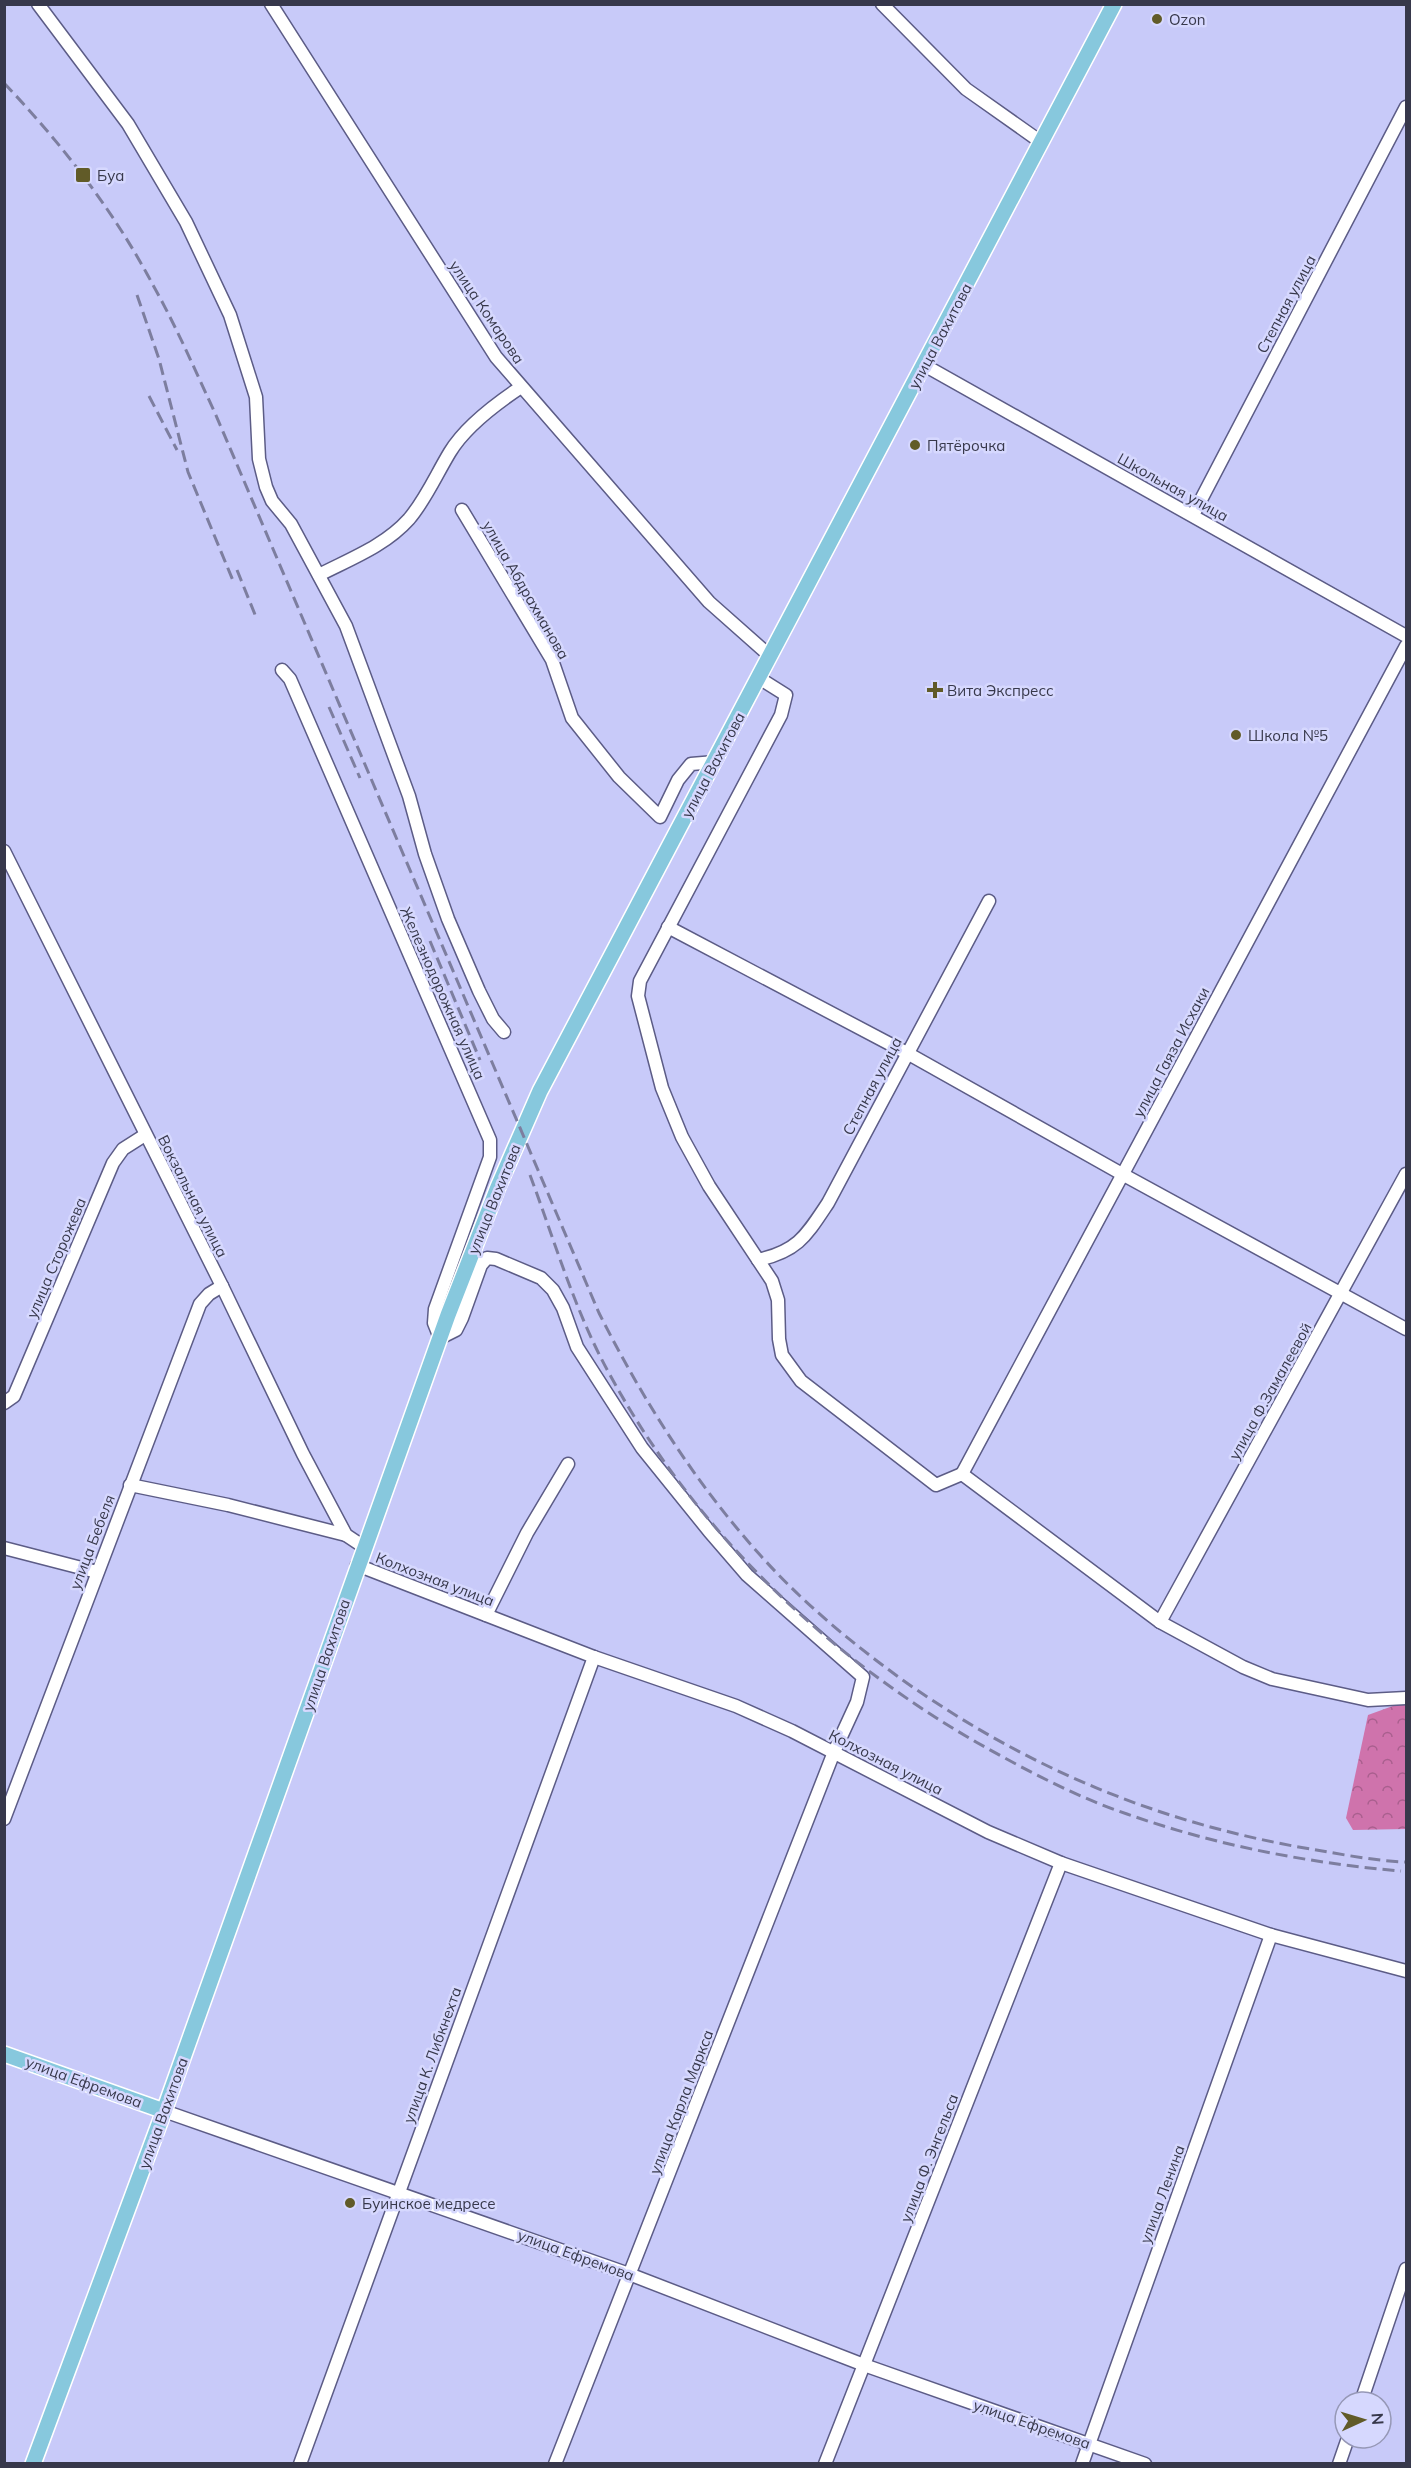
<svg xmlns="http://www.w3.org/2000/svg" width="1411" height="2468" font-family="Mulish,sans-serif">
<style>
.forest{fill:url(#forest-crowns)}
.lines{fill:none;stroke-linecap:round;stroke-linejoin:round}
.minor-casing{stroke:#5c5c86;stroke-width:15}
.major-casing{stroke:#fff;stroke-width:18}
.minor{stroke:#fff;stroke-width:12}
.major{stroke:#87c8dd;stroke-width:15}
.rail{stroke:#7d7e9f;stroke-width:3;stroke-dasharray:12 6;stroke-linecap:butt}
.poi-dot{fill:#615b28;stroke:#d6d8fe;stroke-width:2}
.labels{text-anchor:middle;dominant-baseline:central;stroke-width:5;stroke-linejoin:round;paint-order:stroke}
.poi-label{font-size:15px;fill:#37384b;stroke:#d6d8fe;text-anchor:start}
.street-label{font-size:15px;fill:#37384b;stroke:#d6d8fe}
</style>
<defs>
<pattern id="forest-crowns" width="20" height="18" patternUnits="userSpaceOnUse" patternTransform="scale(1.5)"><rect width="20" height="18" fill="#cf73ac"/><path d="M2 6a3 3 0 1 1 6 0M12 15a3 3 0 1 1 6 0" fill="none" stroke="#a95f8e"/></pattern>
</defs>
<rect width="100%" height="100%" fill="#c8caf9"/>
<polygon class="forest" points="1401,1703 1406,1703 1406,1829 1353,1830 1346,1818 1368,1715"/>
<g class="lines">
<g class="minor-casing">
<g id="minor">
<polyline points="38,4 128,124 186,222 230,315 256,397 259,459 266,487 272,501 291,524 346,626 409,796 425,854 448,919 479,991 493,1019 504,1032"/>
<polyline points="271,4 496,357 709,602 770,656"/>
<polyline points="882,4 966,89 1041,142"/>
<polyline points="924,365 1406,636"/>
<polyline points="462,510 552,660 572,718 619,777 660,817 678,780 691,764 715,762"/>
<polyline points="1193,515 1406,107"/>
<path d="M319 575C350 559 385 546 409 519 426 499 436 475 450 452 465 427 497 403 521 387"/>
<polyline points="282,670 290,679 490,1140 490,1157 435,1309 434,1323 440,1338 456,1330 462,1318 481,1265 487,1258 496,1259 541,1278 553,1290 563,1308 577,1347 642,1448 709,1531 747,1575 863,1677 857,1702 834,1752 555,2464"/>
<polyline points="759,678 786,695 781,715 640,981 638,996 662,1088 682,1137 709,1186 772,1281 778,1300 779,1339 782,1355 801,1381 936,1485 962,1474 1160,1622 1243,1667 1272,1679 1368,1700 1406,1698"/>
<polyline points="4,851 222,1286 303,1454 346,1535 364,1547"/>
<polyline points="668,927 907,1053 1122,1174 1406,1329"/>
<path d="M758 1260C798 1251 806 1236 828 1203L989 901"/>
<polyline points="4,1403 14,1396 113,1163 123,1149 145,1135"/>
<polyline points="962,1474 1406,646"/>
<polyline points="130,1485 228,1505 346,1535"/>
<polyline points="4,1548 97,1572"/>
<polyline points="357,1565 594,1657 736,1706 792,1731 988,1832 1061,1863 1271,1935 1406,1971"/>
<polyline points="486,1615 527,1533 568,1464"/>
<polyline points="1160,1622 1406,1174"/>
<polyline points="4,1819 200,1304 209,1294 222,1286"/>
<polyline points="164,2111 629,2274 864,2365 1145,2464"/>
<polyline points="1361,2402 1406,2269"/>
<polyline points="300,2464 594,1657"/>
<polyline points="825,2464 1061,1863"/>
<polyline points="1082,2464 1271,1935"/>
<polyline points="1339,2464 1348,2438"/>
</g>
</g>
<g class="major-casing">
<g id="major">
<polyline points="4,2054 164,2111"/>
<polyline points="33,2464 164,2111 448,1315 498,1187 540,1091 1114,4"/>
</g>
</g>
<use href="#minor" class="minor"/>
<use href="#major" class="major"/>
<g class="rail">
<path d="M4 83C62 144 114 211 153 285 176 326 195 370 215 413L599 1313C643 1400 695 1483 761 1556 804 1604 853 1644 904 1681 1029 1769 1159 1823 1310 1849 1341 1854 1374 1861 1406 1862"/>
<polyline points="137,295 159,359 188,472 234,583"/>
<polyline points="149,396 177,450"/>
<polyline points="237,570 256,617"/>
<polyline points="329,707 360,778"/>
<polyline points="430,941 480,1060"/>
<path d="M530 1175C555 1242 575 1312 610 1375 694 1529 824 1654 976 1742 1024 1769 1074 1796 1127 1814 1215 1845 1307 1863 1401 1871"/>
</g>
</g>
<g class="poi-dot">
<circle cx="1157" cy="19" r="6"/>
<rect x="75" y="167" width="16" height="16" rx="3"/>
<circle cx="915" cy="445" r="6"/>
<path d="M932 681h6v6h6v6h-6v6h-6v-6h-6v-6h6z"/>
<circle cx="1236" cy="735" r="6"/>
<circle cx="350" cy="2203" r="6"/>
</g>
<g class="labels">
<g class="poi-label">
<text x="1169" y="19">Ozon</text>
<text x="97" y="175">Буа</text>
<text x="927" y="445">Пятёрочка</text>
<text x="947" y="690">Вита Экспресс</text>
<text x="1248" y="735">Школа №5</text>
<text x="362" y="2203">Буинское медресе</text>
</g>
<g class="street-label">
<text transform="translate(1286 304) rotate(-62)">Степная улица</text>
<text transform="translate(487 312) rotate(56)">улица Комарова</text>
<text transform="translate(940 336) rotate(-62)">улица Вахитова</text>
<text transform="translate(1173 487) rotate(29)">Школьная улица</text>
<text transform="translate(526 590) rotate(60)">улица Абдрахманова</text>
<text transform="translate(713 765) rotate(-62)">улица Вахитова</text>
<text transform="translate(443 993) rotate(66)">Железнодорожная улица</text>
<text transform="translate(1171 1052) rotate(-62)">улица Гаяза Исхаки</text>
<text transform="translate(872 1086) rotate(-62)">Степная улица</text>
<text transform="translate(193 1196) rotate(63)">Вокзальная улица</text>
<text transform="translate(494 1199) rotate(-68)">улица Вахитова</text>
<text transform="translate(56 1258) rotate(-67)">улица Сторожева</text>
<text transform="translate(1270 1391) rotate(-61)">улица Ф.Замалеевой</text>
<text transform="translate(92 1542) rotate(-69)">улица Бебеля</text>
<text transform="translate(435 1579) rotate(21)">Колхозная улица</text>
<text transform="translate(326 1655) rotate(-71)">улица Вахитова</text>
<text transform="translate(886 1762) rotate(27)">Колхозная улица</text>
<text transform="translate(432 2055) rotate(-70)">улица К. Либкнехта</text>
<text transform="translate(84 2082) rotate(20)">улица Ефремова</text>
<text transform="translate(681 2102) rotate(-69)">улица Карла Маркса</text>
<text transform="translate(163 2113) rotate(-70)">улица Вахитова</text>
<text transform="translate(929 2158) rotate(-69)">улица Ф. Энгельса</text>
<text transform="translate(1162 2194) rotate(-70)">улица Ленина</text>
<text transform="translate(576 2255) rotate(20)">улица Ефремова</text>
<text transform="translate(1032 2424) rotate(19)">улица Ефремова</text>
</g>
</g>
<rect width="1411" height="2468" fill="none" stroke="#37384b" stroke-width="12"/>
<g transform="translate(1363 2420) rotate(86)"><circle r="28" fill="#d6d8fe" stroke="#9698b6" stroke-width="1.5"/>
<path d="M0-4.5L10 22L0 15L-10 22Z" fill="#615b28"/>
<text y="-9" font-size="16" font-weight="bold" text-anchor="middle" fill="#37384b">N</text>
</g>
</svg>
